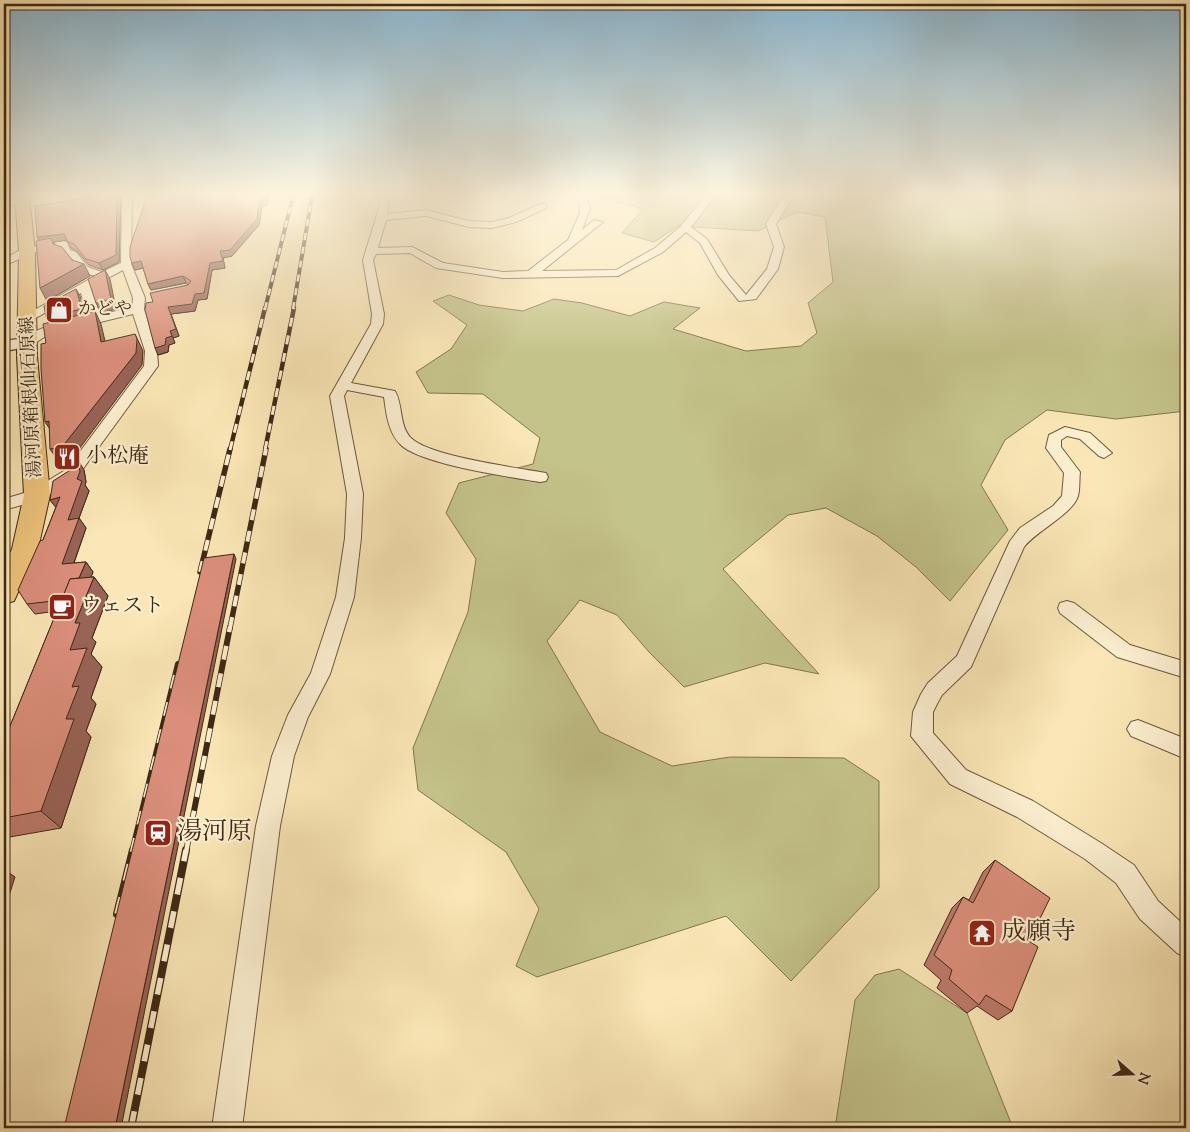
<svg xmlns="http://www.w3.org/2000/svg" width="1190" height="1132" font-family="'Sorts Mill Goudy','Noto Serif JP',serif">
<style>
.green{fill:#c4c38a;stroke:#817650}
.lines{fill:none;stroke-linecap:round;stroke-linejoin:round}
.minor-casing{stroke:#6d583d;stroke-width:2}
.tertiary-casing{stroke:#6d583d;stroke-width:3}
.primary-casing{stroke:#3e2815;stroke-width:2}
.minor{fill:#fcefd0;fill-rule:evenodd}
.tertiary{fill:#fcefd0;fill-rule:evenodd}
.primary{fill:#edc37b;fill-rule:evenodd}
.rail-far4-casing{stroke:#3e2815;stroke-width:4}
.rail-far3-casing{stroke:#3e2815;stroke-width:4.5}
.rail-far2-casing{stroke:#3e2815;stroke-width:5.5}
.rail-far1-casing{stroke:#3e2815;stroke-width:6}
.rail-casing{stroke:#3e2815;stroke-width:8}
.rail-far4{stroke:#fcefd0;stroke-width:2.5;stroke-dasharray:7;stroke-linecap:butt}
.rail-far3{stroke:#fcefd0;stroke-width:3;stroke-dasharray:9;stroke-linecap:butt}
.rail-far2{stroke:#fcefd0;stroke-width:4;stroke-dasharray:11;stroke-linecap:butt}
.rail-far1{stroke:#fcefd0;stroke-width:4.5;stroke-dasharray:14;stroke-linecap:butt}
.rail{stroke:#fcefd0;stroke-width:5.5;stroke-dasharray:17;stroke-linecap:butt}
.wall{fill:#bc7a6a;stroke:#3e2815}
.shaded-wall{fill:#996356;stroke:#3e2815}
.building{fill:#db8e7b;stroke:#3e2815}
.labels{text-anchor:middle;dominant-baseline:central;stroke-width:4.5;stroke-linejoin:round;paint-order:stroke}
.far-poi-label{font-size:18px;fill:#3e2815;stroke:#fcefd0;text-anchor:start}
.far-street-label{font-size:18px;fill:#3e2815;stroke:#fcefd0}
.poi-label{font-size:21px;fill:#3e2815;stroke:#fcefd0;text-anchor:start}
.near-poi-label{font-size:25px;fill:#3e2815;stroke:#fcefd0;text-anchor:start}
</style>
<rect width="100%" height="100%" fill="#fae6b6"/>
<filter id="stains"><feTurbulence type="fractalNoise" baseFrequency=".004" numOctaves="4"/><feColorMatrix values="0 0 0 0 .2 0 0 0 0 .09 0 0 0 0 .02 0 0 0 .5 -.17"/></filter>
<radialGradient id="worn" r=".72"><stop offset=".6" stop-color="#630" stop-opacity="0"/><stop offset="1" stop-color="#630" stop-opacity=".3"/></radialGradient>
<g class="green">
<polygon points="597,196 705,196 719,199 722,196 1186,196 1186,411 1116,419 1047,410 1005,440 981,485 1008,530 950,601 916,567 877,536 826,508 788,515 723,569 819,674 765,663 684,687 649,652 617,615 580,600 547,641 600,732 672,766 730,757 844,758 879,781 879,888 791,981 726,916 537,977 516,966 539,909 506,852 418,790 413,748 468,612 476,559 446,513 459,483 533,464 540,438 483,394 428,393 416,372 451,349 467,325 433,301 449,295 479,305 523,311 554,299 582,303 630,316 664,302 700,308 673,329 746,351 801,346 817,333 808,303 833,282 825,217 797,212 758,231 678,226 654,242 622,233 643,209"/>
<polygon points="899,969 967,1013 1013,1128 835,1128 855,1000 875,975"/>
</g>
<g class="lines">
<g class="minor-casing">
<g id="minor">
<polygon points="19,196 32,196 4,209 4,203"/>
<path d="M122 196H132L131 264 145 298 144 309 157 351 158 366 77 477 43 499 4 510V499L31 491 67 469 144 366 145 351 133 314 47 335 31 346H23L21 343C36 324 67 323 88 317L81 293 32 320 28 321 22 317 95 276 80 271 69 257 61 255 59 248 32 253 4 266V259L22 249 63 241 67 242 70 250 76 252 88 267 102 272 121 263ZM123 270 133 298 132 307 100 315 91 287Z"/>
<path d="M379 196H389L387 214 426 210 469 221 492 222 509 218 540 204H546V208L516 222 492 228 469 227 426 216 386 220 378 248 412 247 443 263 503 272 528 271 568 240 580 213 579 202 575 196H585L590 208 582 230 594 220 603 222 542 271 616 270 655 248 681 226 705 196H715L691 227 707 239 729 275 746 295 767 269 774 247 766 224 783 196H793L776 224 784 247 778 269 756 299 739 301 718 275 700 243 686 232 663 252 618 276 503 278 436 268 410 253 376 254 373 260 384 314 383 324 351 383 395 391C403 404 399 426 411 438 429 456 512 467 540 472L546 473 548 477 546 481 540 482C511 477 418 464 400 444 388 432 386 412 384 397L347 390 344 396 363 494 361 538 354 597 330 674 308 717 294 756 280 826 242 1128H212L256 826 272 756 288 715 311 673 336 597 345 538 347 494 330 396 371 324 372 314 363 260 380 205Z"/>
<path d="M1065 427 1090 433 1112 453 1104 458 1099 456 1080 439 1067 436 1061 440V447L1080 472C1079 480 1080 489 1078 496 1073 514 1036 531 1024 547L971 667 942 695 937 704 933 712V733L966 770 1033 801 1101 843 1134 865 1158 901 1186 927V957L1177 953 1140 919 1116 883 1085 859 1017 817 950 784 911 736 913 712 921 694 928 683 957 656 1010 541 1020 528 1053 506 1062 496 1064 473 1046 448 1049 435Z"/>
<polygon points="1067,601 1074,603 1130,645 1186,662 1186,678 1117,657 1060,613 1058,608 1060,603"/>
<polygon points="1138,720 1186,739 1186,759 1131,736 1127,729 1131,722"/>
</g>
</g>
<g class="tertiary-casing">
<polygon id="tertiary" points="27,338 33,340 35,343 33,346 4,351 4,341"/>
</g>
<g class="primary-casing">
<polygon id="primary" points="15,196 29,196 35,252 37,356 50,495 38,549 14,601 4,604 4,565 12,549 24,495 17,356 19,252"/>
</g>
<use href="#minor" class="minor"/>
<use href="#tertiary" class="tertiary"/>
<use href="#primary" class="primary"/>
<g class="rail-far4-casing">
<g id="rail-far4">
<polyline points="265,309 293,196"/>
<polyline points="293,309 312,196"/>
</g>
</g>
<g class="rail-far3-casing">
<g id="rail-far3">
<polyline points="230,450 265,308"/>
<polyline points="265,450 294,308"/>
</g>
</g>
<g class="rail-far2-casing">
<g id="rail-far2">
<polyline points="200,572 230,449"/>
<polyline points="230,628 266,449"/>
</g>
</g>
<g class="rail-far1-casing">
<g id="rail-far1">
<polyline points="132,852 178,664"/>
<polyline points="186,852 230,627"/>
</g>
</g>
<g class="rail-casing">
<g id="rail">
<polyline points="117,914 133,850"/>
<polyline points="131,1128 186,850"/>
</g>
</g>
<use href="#rail-far4" class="rail-far4"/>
<use href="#rail-far3" class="rail-far3"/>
<use href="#rail-far2" class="rail-far2"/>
<use href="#rail-far1" class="rail-far1"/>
<use href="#rail" class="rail"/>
</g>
<g class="wall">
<polygon points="87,196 121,196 119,262 103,270 89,265 77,251 71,248 67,240 53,242 55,244 90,276 47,301 39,241 90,197"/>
<polygon points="147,196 269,196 267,205 262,206 259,225 232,256 223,258 225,268 212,270 207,299 198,300 195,311 171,314 179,336 173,338 175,343 169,345 168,352 158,355 153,302 188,285 186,283 151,290 148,284 143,268 135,270 132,263"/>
<polygon points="84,470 86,482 85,485 89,491 79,518 86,528 74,563 86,562 93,572 91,577 94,577 108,596 92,638 96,642 91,654 102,667 91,698 96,704 86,731 91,737 61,828 4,838 4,741 57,611 35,614 27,604 43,540 56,507 50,500"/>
<polygon points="995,860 1029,941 1012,1011 998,1020 977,1006 967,1013 937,988 941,980 924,965 952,908 963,897 969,900 983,872"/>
</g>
<g class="shaded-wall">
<polygon points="117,196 121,196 119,262 103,270 99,263"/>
<polygon points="266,196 269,196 267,205 262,206 259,225 232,256 223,258 225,268 212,270 207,299 198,300 195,311 171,314 179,336 173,338 170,331 168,307 195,294 210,263 220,251 260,200"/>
<polygon points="4,206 6,210 6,255 4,258"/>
<polygon points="64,234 67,240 53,242 58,250 40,244 37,237"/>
<polygon points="141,261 144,268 135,270 132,263"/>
<polygon points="4,262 7,267 9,325 4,328"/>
<polygon points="84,264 90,276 47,301 40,288"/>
<polygon points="105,270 110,279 116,309 101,313 96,303"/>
<polygon points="183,276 186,283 151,290 148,284"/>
<polygon points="76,289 80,296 86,316 50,324 46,317"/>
<polygon points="95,311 101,324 108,354 101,342"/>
<polygon points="135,334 143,351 142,365 64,469 50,449"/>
<polygon points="172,336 175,343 169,345 168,352 158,355 155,348 166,338"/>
<polygon points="49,421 54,435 45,422"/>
<polygon points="78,460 84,470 86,482 85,485 89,491 79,518 86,528 70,574 62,564 68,520 77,479"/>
<polygon points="60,497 57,509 50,500"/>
<polygon points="234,554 236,559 121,1128 115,1128"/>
<polygon points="86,562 93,572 78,609 70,599"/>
<polygon points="94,577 108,596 92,638 96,642 91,654 102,667 91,698 96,704 86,731 91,737 61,828 41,811 66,719 72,687 70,650 75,623"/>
<polygon points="4,869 15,877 4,911"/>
</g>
<g class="building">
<polygon points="97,196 117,196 116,255 99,263 86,259 74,244 68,242 64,234 37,237 35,206"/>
<polygon points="147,196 266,196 265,199 260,200 257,219 230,250 220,251 223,261 210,263 204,293 195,294 192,304 168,307 176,329 170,331 172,336 166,338 165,345 155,348 145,310 146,303 153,302 150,293 188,285 191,281 183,276 148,284 141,261 132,263 130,257 130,247"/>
<polygon points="51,238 53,244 62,247 72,260 84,264 40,288 36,241"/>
<polygon points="105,270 111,299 96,303 88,279"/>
<polygon points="76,289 82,309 46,317 44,306"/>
<polygon points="95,311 101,342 135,334 137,339 136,353 55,456 57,448 50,449 49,421 45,422 41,369 41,344 46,343 43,324"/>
<polygon points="78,460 80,472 77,479 82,481 68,520 79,518 62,564 86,562 79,578 70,579 62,600 27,604 18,590 40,541 43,540 60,497 50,500 53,481 72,469"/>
<polygon points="234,554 115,1128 64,1128 204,558"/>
<polygon points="94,577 75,623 80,623 70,650 87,648 72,687 79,686 66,719 74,719 41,811 4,818 4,741 70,579"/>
<polygon points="995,860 1050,898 1029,941 1038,947 1012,1011 986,995 979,1005 949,979 952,970 934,955 963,897 973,903"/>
</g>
<linearGradient id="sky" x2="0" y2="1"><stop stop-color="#8bb8d3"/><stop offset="0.55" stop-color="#fdf4de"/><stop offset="1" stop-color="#fdf4de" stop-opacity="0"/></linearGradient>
<rect width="1190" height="354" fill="url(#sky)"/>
<defs>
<g id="shop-square" transform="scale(1.4375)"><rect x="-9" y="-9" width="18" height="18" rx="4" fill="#8f2418" stroke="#fcefd0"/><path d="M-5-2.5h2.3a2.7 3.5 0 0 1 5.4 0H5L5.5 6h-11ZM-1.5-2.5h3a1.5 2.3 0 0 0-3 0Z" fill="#fff"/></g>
<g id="restaurant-square" transform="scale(1.4375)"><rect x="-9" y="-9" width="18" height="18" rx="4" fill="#8f2418" stroke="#fcefd0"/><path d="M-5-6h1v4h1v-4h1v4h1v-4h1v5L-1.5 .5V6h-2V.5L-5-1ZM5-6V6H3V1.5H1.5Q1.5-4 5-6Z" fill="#fff"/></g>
<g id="cafe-square" transform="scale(1.4375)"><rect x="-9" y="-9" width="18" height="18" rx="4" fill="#8f2418" stroke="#fcefd0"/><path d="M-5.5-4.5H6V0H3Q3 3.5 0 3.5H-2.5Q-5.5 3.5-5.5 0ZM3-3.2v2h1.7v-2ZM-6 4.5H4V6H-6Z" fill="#fff"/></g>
<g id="station-square" transform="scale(1.4375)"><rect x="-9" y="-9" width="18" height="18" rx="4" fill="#8f2418" stroke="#fcefd0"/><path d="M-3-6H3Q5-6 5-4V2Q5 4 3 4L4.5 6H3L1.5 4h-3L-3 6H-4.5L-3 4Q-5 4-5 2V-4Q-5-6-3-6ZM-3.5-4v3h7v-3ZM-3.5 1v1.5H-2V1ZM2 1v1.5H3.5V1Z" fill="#fff"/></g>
<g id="temple-square" transform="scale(1.4375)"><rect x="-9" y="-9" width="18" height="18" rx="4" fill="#8f2418" stroke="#fcefd0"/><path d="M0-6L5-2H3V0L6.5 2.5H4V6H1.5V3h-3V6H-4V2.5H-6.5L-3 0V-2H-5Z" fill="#fff"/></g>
</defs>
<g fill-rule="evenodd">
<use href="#shop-square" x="59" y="310"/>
<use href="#restaurant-square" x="67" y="457"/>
<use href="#cafe-square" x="62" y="607"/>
<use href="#station-square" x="158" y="833"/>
<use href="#temple-square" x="982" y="933"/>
</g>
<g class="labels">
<g class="far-poi-label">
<text x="78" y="310">かどや</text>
</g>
<g class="far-street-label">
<text transform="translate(32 397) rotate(-93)">湯河原箱根仙石原線</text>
</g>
<g class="poi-label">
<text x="86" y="457">小松庵</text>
<text x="81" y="607">ウェスト</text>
</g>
<g class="near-poi-label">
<text x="177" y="833">湯河原</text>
<text x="1001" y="933">成願寺</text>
</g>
</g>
<rect width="1190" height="1132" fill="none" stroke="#fae6b6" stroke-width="20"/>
<rect x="5" y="5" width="1180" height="1122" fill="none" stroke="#3e2815" stroke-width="2.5"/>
<rect x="10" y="10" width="1170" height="1112" fill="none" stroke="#3e2815"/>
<g transform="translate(1132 1074) rotate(110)" stroke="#fcefd0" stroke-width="4" paint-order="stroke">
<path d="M0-4L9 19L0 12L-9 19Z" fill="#3e2815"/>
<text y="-8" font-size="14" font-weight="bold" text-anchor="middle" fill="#3e2815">N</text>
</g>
<rect width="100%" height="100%" filter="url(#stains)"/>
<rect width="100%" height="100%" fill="url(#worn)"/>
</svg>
